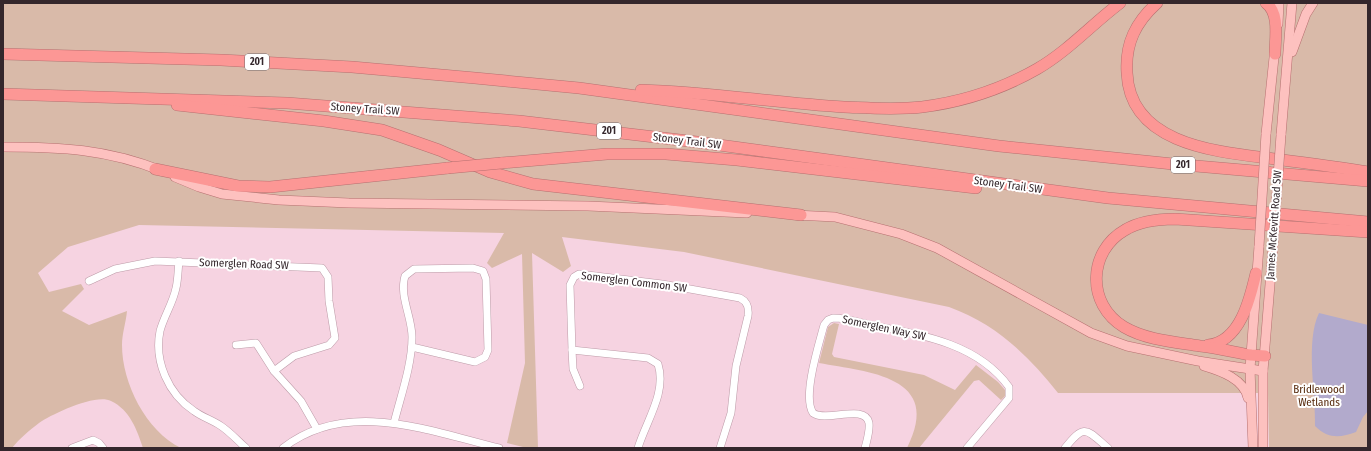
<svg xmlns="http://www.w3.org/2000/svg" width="1371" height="451" font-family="'Fira Sans Condensed',sans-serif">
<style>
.green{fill:#d9baa9}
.water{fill:#b2aacc}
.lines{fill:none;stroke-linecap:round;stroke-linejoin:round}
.minor-casing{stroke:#bd9ba8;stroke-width:8}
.major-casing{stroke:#b67070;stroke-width:10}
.highway-casing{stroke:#b67070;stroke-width:12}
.minor{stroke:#fff;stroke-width:7}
.major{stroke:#fdc1bf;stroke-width:9}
.highway{stroke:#fc9795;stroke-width:11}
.major-bridge-casing{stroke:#b67070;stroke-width:10;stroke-linecap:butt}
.highway-bridge-casing{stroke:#b67070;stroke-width:12;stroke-linecap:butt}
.major-bridge{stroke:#fdc1bf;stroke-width:9}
.highway-bridge{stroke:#fc9795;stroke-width:11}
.labels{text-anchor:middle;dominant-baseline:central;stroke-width:4;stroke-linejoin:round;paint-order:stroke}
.shield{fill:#fff;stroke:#71686b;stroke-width:1}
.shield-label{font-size:10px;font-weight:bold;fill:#34272c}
.street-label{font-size:11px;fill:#34272c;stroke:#fff}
.park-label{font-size:11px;fill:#55280a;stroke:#fff}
</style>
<rect width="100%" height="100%" fill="#f6d3e1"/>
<g class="green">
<path d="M3 3H1368V448H1269L1268 393H1058C1028 355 996 324 949 307L684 252 562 237 571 266 563 272 532 253 538 448H527L507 443 525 363 522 254 492 268 487 263 504 233 139 225 68 247 38 273 49 292 81 284 84 289 62 311 89 325 127 311C126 322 122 334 122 345 122 383 146 431 181 448H143C137 430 130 410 111 401 96 393 52 414 39 423 30 430 19 439 12 448H3Z"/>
<path d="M834 323 839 324 832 354 834 357 924 375 955 390 976 365 998 382 1005 390V396L1001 400 979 380 974 381 919 448H907C944 376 868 372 819 363L828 327Z"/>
</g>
<path class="water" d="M1319 313 1368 325V411L1363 417 1356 432C1340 438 1328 439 1315 426 1316 394 1305 342 1319 313Z"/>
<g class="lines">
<g class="minor-casing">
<g id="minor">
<path d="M179 261C178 270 178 280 176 288 173 303 164 316 160 331 154 361 168 394 194 411 202 417 212 420 221 426 230 432 238 441 246 448"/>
<polyline points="89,281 115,269 155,261 322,268 328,277 329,301 335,338 329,345 294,356 274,371"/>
<polyline points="236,345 256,343 274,371 301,401 317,429"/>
<polyline points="572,350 573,369 580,386"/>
<path d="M394 423C401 395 412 365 412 337 412 317 399 296 405 276L414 269 473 268 483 271 486 279 488 350 485 357 475 362 412 347"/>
<polyline points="72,448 93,440 99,443 103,448"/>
<path d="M283 448C347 398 429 431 499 448"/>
<path d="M638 448C646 421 667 393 658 364L648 358 572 350 570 285 574 277 579 274 662 284 740 298C748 302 749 308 748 316L736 366 731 413 720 448"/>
<path d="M865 448C867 440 870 431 869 423 865 403 826 423 813 413 802 397 819 344 824 325L828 320 833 318C847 318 862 323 875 326 923 335 978 344 1009 387V398L967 448"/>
<path d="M1065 448C1085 423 1086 429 1108 448"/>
</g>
</g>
<g class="major-casing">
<g id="major">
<polyline points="1278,24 1279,3"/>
<polyline points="1292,52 1306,14 1313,3"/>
<polyline points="1266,134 1275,48"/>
<polyline points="1281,135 1292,3"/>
<path d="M3 147C61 147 107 149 162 171"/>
<polyline points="175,177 199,187 222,194 279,200 349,203 588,206 747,213"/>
<polyline points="795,215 835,217 901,234 937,248 1091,333 1127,346 1198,361 1263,371"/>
<path d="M1204 366C1221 371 1244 379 1248 398"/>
<polyline points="1253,448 1250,369 1259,246"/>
<polyline points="1263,448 1263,371 1273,247"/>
</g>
</g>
<g class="highway-casing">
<g id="highway">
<path d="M1157 3C1136 22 1125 43 1127 73 1130 146 1220 152 1275 159 1306 163 1337 167 1368 172"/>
<path d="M1266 3C1280 13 1275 38 1275 54"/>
<polyline points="3,54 221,60 352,67 475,78 579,88 999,146 1173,164 1368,181"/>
<path d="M641 90C709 92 776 103 844 107 870 108 896 110 922 107 962 102 1002 89 1037 69 1068 51 1091 25 1120 3"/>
<polyline points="3,94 287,103 519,121 697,142 1108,198 1368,222"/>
<polyline points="177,105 324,121 382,130 439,150 490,172 533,184 801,215"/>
<polyline points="501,163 607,154 666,154 737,160 976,188"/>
<polyline points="155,169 238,186 270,187 448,168"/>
<path d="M1208 345C1240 342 1250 299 1256 273"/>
<path d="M1265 356 1251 355C1234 352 1217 348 1200 346 1175 342 1146 340 1124 327 1086 304 1088 251 1125 230 1140 221 1158 219 1175 219L1368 232"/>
</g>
</g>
<use href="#minor" class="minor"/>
<use href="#major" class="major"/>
<use href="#highway" class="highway"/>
<g class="major-bridge-casing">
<g id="major-bridge">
<polyline points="1259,246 1266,134"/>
<polyline points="1273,247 1281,135"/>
</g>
</g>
<g class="highway-bridge-casing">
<polyline id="highway-bridge" points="448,168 501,163"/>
</g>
<use href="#major-bridge" class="major-bridge"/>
<use href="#highway-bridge" class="highway-bridge"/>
</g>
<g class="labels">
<g class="shield">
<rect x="245" y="54" width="24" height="16" rx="3"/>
<rect x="597" y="123" width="24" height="16" rx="3"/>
<rect x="1171" y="157" width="24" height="16" rx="3"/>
</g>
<g class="shield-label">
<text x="257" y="62">201</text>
<text x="609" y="131">201</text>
<text x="1183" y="165">201</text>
</g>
<g class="street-label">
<text transform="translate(365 109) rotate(4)">Stoney Trail SW</text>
<text transform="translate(687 141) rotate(7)">Stoney Trail SW</text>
<text transform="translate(1008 185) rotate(8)">Stoney Trail SW</text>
<text transform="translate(1274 225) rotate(-86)">James McKevitt Road SW</text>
<text transform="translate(244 264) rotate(2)">Somerglen Road SW</text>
<text transform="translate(634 282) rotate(7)">Somerglen Common SW</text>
<text transform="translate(884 328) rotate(12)">Somerglen Way SW</text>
</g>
<g class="park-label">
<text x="1319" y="389">Bridlewood<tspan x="1319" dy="13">Wetlands</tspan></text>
</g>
</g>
<rect width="1371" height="451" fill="none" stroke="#34272c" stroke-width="8"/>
</svg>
